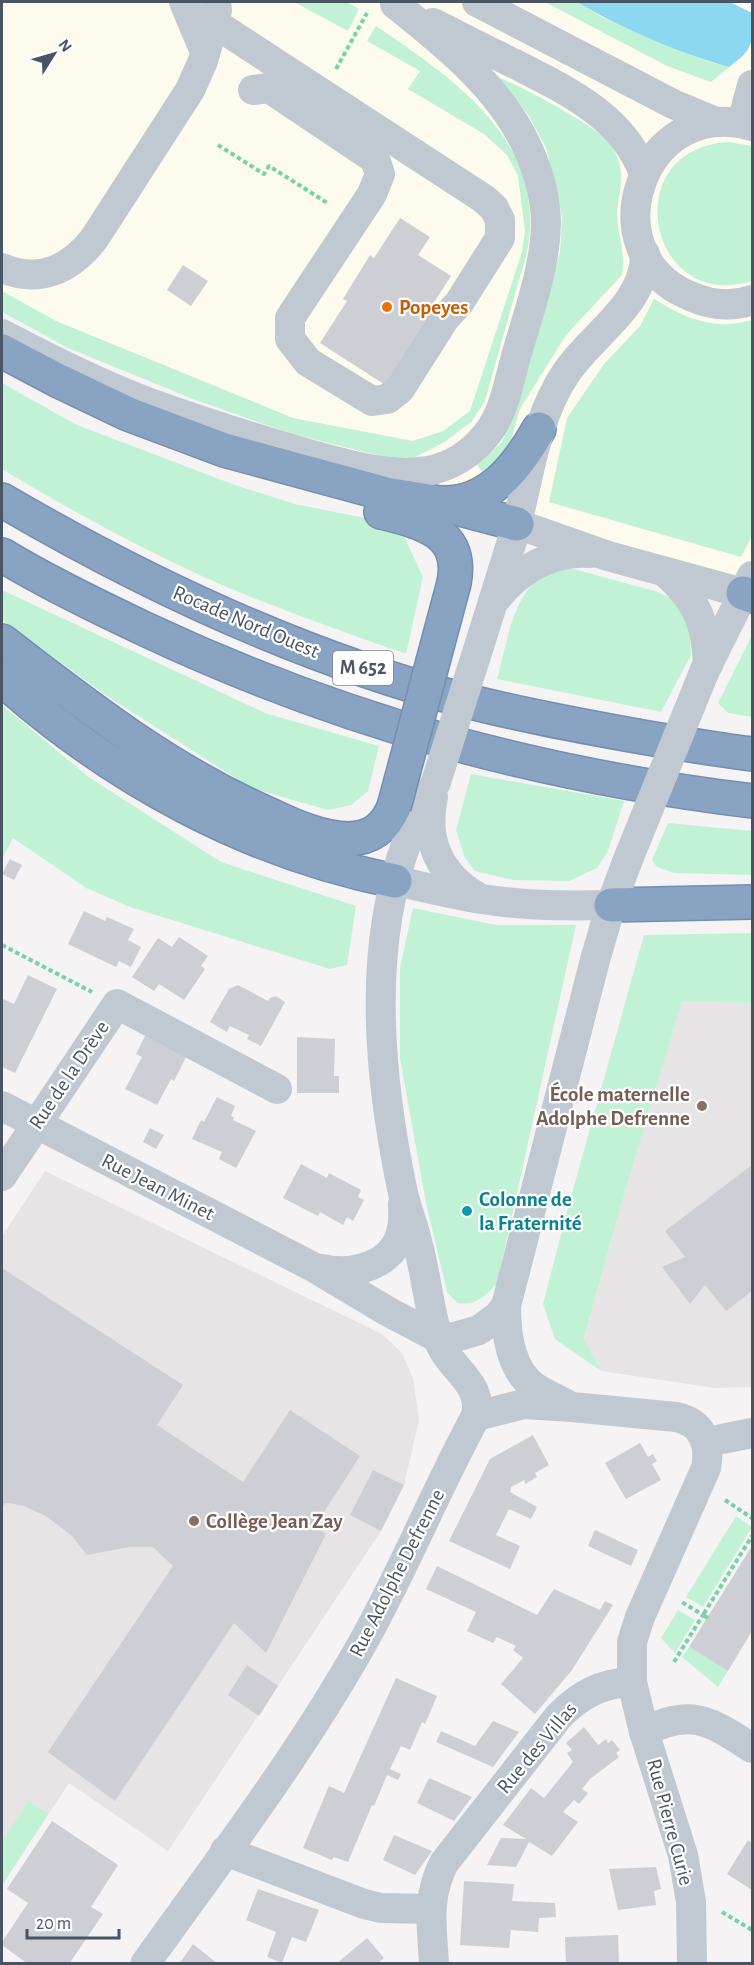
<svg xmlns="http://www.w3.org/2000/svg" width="754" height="1965" font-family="'Alegreya Sans',sans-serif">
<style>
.commercial{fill:#fdfaee}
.education{fill:#e6e4e5}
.green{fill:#c2f2d6}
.water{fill:#8dd8f1}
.building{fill:#cdcfd5}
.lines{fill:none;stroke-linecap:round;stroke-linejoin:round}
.highway-casing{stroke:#748eaf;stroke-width:36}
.path{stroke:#77d2a9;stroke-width:4;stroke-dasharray:4.5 3;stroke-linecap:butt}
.minor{stroke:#c0c9d2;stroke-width:30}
.highway{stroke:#89a3c3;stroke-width:33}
.highway-bridge-casing{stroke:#748eaf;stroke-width:36;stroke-linecap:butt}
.minor-bridge{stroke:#c0c9d2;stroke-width:30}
.highway-bridge{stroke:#89a3c3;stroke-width:33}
.food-dot{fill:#e8710a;stroke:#fff;stroke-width:2}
.education-dot{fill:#8d6e63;stroke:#fff;stroke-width:2}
.culture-dot{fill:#0f9aa8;stroke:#fff;stroke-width:2}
.labels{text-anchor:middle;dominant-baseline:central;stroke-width:4.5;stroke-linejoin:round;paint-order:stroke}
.shield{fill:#fff;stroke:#808891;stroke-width:1.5}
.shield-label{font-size:20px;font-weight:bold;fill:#495562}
.food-label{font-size:21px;font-weight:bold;fill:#c56008;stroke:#fff;text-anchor:start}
.street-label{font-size:21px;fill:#495562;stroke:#fff}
.education-label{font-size:21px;font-weight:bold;fill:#785e54;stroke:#fff;text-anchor:end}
.culture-label{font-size:21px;font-weight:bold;fill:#0d838f;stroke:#fff;text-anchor:start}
</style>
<rect width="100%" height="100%" fill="#f5f3f3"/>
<polygon class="commercial" points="2,2 752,2 752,595 68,348 2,312"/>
<g class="education">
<polygon points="682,1000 752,1003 752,1387 715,1388 601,1371 584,1340 620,1209"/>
<polygon points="45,1171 382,1334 402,1353 413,1378 419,1420 404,1485 381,1531 168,1851 69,1783 2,1885 2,1236"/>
</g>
<g class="green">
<polygon points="294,2 347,2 359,9 348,31"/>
<polygon points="545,2 577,2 602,17 707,61 729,67 711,82 667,66"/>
<path d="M376 26C454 79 549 142 527 252 523 269 517 285 513 301 504 334 494 368 485 401L472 421 445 442 415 457H384L289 433 193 399 68 348 2 312V291L56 321 293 418 413 441 443 431 470 411 522 252 525 231 518 176 507 155 484 134 408 89 420 71 367 41Z"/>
<path d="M498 77C521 86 593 124 608 142 614 148 618 157 620 166 624 183 617 200 617 216 618 236 626 255 622 275L566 335 520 409 508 451 485 477 477 464 501 443 513 419 560 252 562 218 558 193 546 148 529 116Z"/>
<path d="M729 142 752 146V281C648 314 615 148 729 142Z"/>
<path d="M654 299C687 319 714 331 752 320V536L741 557 549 502 567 418 604 364 640 326Z"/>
<path d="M2 383 77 425 235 485 295 504 380 521 402 532 423 577 406 654C339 630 271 607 206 578 136 546 68 509 2 469Z"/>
<path d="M570 568 658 592 676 601 689 625 691 655 661 712 497 679C507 645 512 590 548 573 554 570 563 570 570 568Z"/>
<polygon points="2,590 265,713 379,746 368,791 351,805 328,810 251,788 107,696 2,620"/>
<polygon points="752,635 752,717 728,713 718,703"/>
<polygon points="2,705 90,778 221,862 356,906 347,965 330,969 130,907 86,888 13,838 2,859"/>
<polygon points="471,774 624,801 608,851 597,868 569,881 513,880 475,871 465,858 456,830"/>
<polygon points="668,823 752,831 752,875 674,873 657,867 652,860"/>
<path d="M413 908 496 925H576L497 1284C484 1297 476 1306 457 1303L447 1292 426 1203 400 1058V968Z"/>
<polygon points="752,933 752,1003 682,1001 620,1209 584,1339 601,1371 555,1339 543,1304 569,1204 644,935"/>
<polygon points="736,1516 752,1527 703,1607 686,1597"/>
<polygon points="678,1610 695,1620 675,1653 661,1638"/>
<polygon points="689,1647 728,1671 718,1687 682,1657"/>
<polygon points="29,1801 48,1814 2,1885 2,1841"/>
</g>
<path class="water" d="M577 2H730L752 13C753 43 754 49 729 67 679 53 621 28 577 2Z"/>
<g class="building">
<polygon points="400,218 430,237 418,255 451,276 427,313 438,319 393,390 320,343 347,301 343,299 370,255 374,258"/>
<polygon points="183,265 208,281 191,306 167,290"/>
<polygon points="10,859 22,865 14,880 2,874"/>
<polygon points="84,911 105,921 107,917 134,929 128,940 141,947 131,967 119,961 116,967 68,944"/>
<polygon points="179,937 208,956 201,966 205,969 184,1000 159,984 154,991 132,977 158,938 172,947"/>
<polygon points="28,975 57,989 15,1073 2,1067 2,1003 3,999 14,1004"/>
<polygon points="238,985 268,1001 270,998 276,996 285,1002 261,1046 247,1039 249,1035 230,1026 227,1032 210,1022 229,989"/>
<polygon points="148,1030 189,1051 174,1081 171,1079 157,1105 125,1089 142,1057 136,1054"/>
<polygon points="297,1037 335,1039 334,1076 339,1076 339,1093 297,1093"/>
<polygon points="217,1097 235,1106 231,1116 234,1117 233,1120 256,1131 236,1168 219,1159 222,1152 192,1139 201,1120 204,1122"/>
<polygon points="150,1128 164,1135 156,1149 143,1142"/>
<polygon points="301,1164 327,1178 329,1173 361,1190 358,1197 364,1200 353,1221 347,1217 343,1225 320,1212 318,1216 283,1198"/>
<polygon points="752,1165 752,1291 726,1311 705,1285 690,1304 662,1267 685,1257 665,1231"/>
<polygon points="2,1268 183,1385 157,1425 243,1482 290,1410 360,1456 315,1526 326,1534 266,1653 234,1623 115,1801 48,1752 173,1566 153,1547 129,1547 87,1555 72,1536 46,1516 24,1506 10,1503 5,1503 2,1508"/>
<polygon points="533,1435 549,1465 535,1473 537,1477 525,1484 524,1480 511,1487 510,1492 537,1507 531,1519 509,1509 496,1535 520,1546 510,1569 449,1541 490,1459"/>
<polygon points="640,1443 648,1457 653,1454 655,1458 657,1461 652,1464 661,1480 626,1499 605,1463"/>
<polygon points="373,1470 404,1485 381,1531 350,1515"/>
<polygon points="595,1530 638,1550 631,1566 588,1546"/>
<polygon points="752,1546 752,1631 728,1671 689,1647"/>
<polygon points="437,1566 537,1615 554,1589 600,1610 605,1601 613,1605 572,1670 535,1714 501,1684 523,1658 513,1650 516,1646 497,1637 493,1643 467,1631 476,1612 426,1589"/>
<polygon points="247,1665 278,1686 259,1716 228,1695"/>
<polygon points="396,1678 437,1696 425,1724 422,1722 410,1750 401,1746 390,1769 401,1774 398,1780 387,1775 374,1806 372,1805 348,1862 334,1857 332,1860 303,1848 329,1786 344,1793"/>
<polygon points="493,1721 519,1732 493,1767 436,1742 441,1731 475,1746"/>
<polygon points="584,1727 598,1745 606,1739 608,1743 612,1740 620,1750 616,1753 619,1757 590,1779 582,1789 588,1793 579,1804 574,1800 563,1812 578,1822 552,1856 529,1842 516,1867 487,1865 501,1838 526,1839 503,1825 531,1788 544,1798 573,1762 567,1753 572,1750 566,1743"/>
<polygon points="429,1778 472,1797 454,1821 417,1803"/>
<polygon points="52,1821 118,1865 91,1907 103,1914 69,1964 28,1964 2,1945 2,1942 28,1903 7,1889"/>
<polygon points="394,1835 432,1851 415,1875 383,1860"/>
<polygon points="748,1840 752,1843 752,1890 727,1874"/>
<polygon points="656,1867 661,1889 654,1891 656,1905 618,1910 609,1869"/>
<polygon points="464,1881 514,1884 512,1901 555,1903 556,1917 539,1918 538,1932 511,1930 509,1948 460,1945"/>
<polygon points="258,1889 319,1910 306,1942 292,1937 282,1963 267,1957 276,1932 246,1920"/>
<polygon points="618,1935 619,1964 566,1964 565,1937"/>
<polygon points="367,1938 384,1958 377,1964 336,1964"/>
<polygon points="193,1944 218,1964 179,1964"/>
</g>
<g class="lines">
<g class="highway-casing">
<g id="highway">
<polyline points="2,351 59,381 128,414 224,450 386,494 434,502 517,524"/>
<path d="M2 500C147 585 303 658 467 701 521 715 576 725 631 735 672 742 712 749 752 754"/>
<path d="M441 503C489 505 518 466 539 429"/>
<path d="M381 512C421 522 464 531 454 583"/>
<path d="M2 555C48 583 98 607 147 630 343 722 538 775 752 801"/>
<polyline points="743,593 752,596"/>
<path d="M2 641C86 706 171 772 270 815 293 826 322 839 349 839 372 838 385 828 394 807"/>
<path d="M2 679C113 778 248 852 395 881"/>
<polyline points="611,905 752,902"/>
</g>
</g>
<g class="path">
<polyline points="336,69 367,13"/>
<polyline points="218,145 264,174 269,166 329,204"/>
<polyline points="2,945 92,992"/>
<polyline points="725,1500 752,1518"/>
<polyline points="708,1618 703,1615 752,1536"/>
<polyline points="674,1662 703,1615 680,1601"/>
<polyline points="722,1912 752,1930"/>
</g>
<g class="minor">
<polyline points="184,2 205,52"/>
<polyline points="477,2 673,104 716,122"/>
<polyline points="214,23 484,199 494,208 500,220 500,238 459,303 445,318 400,389 387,399 372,401 308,362 290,339 290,318 372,194 380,174 375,159 269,88 253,90"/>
<path d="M433 23C461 37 488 51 515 64 566 90 624 117 644 174"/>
<polyline points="742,123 752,85"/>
<path d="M752 126C641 94 588 254 690 296 710 305 732 307 752 300"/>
<path d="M2 268C40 284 70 269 94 239L190 90 203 61 217 10 216 2"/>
<path d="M2 334C50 359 99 384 150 403 200 421 250 437 301 452 341 463 385 477 427 471 451 467 472 453 487 434 505 412 509 380 517 353 529 311 545 268 546 224 546 198 539 173 528 149 502 89 445 44 395 4"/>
<polyline points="517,524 608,556 743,593"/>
<path d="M666 573C698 602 706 623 708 665"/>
<path d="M495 600C518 570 552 550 590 553"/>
<path d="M493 602C501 575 511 547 518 519 530 470 537 416 566 373 591 335 646 304 645 254"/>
<polyline points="705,670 752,576"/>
<path d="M433 797C424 839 439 874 476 896"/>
<path d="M395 881C424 887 453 894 482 899 525 906 568 906 611 905"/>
<polyline points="2,1106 315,1268 387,1311 438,1338 455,1337 479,1330 498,1316 506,1306 595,960 611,905 627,862"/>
<polyline points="2,1176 117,1004 277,1089"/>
<path d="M321 1269C352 1276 396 1266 402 1228 404 1221 403 1212 403 1204"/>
<path d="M506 1306C506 1332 510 1368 533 1386 543 1393 555 1398 566 1404"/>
<path d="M476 1416 524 1404 572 1407 676 1417C702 1422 711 1444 706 1468L640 1617 632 1642V1682L644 1732 683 1855 691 1902 692 1964"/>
<polyline points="707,1442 752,1433"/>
<path d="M644 1732C692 1707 711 1722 752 1748"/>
<polyline points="225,1851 364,1904 381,1908 431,1909"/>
<path d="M145 1964C220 1859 299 1756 362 1644 404 1570 435 1491 476 1416 484 1382 447 1368 438 1338 429 1308 426 1275 418 1245 414 1227 407 1210 403 1193 379 1080 366 949 408 839 415 819 426 801 436 782"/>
<path d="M434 1964C432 1926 426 1898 444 1863L559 1716C580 1695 601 1683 632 1682"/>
</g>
<use href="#highway" class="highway"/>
<g class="highway-bridge-casing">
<polyline id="highway-bridge" points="394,807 454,583"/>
</g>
<g class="minor-bridge">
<polyline points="436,782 493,602"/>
<polyline points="627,862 705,670"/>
</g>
<use href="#highway-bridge" class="highway-bridge"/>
</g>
<circle class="food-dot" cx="387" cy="307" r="6"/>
<g class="education-dot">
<circle cx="702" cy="1106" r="6"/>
<circle cx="194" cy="1521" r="6"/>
</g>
<circle class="culture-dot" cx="467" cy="1211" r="6"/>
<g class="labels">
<rect class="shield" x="333" y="651" width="60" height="34" rx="4.5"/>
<g class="shield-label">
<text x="363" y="668">M 652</text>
</g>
<g class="food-label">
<text x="399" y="307">Popeyes</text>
</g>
<g class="street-label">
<text transform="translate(246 622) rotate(23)">Rocade Nord Ouest</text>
<text transform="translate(69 1075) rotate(-56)">Rue de la Drève</text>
<text transform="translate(158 1187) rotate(27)">Rue Jean Minet</text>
<text transform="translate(397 1573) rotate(-63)">Rue Adolphe Defrenne</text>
<text transform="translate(537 1748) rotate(-50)">Rue des Villas</text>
<text transform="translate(670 1822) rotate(75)">Rue Pierre Curie</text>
</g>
<g class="education-label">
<text x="690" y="1094">École maternelle<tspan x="690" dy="24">Adolphe Defrenne</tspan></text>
<text x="206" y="1521" text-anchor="start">Collège Jean Zay</text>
</g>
<g class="culture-label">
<text x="479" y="1199">Colonne de<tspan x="479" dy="24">la Fraternité</tspan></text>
</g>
</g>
<rect width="754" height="1965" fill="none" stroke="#495562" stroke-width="6"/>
<g transform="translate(54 54) rotate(53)" stroke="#ffffff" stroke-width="4.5" paint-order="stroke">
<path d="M0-4.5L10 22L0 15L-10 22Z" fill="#495562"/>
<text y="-9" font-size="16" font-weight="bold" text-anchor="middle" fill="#495562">N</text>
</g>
<path d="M27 1929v9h92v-9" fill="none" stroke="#495562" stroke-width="3"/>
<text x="36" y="1929" font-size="18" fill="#495562" stroke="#ffffff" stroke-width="4.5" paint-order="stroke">20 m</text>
</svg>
